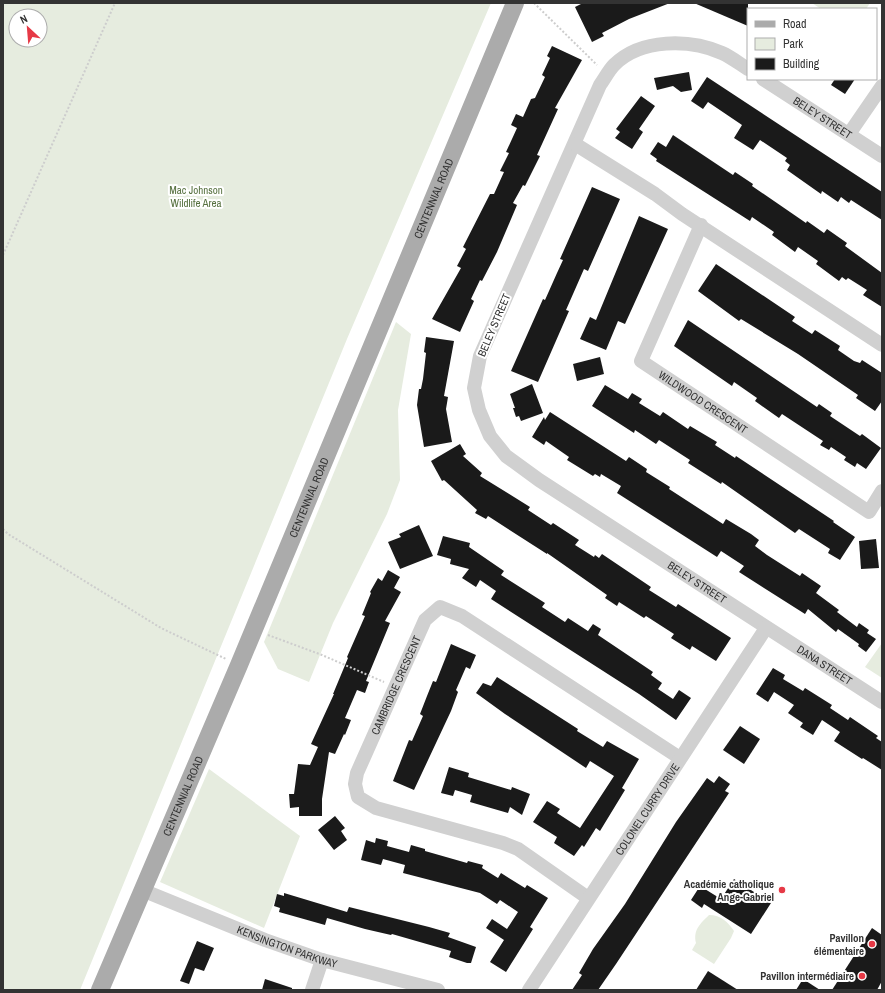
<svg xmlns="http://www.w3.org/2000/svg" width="885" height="993" font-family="'Archivo Narrow',sans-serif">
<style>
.green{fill:#e6ecdf;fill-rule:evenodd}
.building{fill:#1a1a1a}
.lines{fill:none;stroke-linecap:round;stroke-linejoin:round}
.path{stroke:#cdcdcd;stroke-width:2;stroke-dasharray:2 2;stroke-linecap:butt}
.minor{stroke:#d0d0d0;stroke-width:14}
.major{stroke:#ababab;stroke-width:18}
.poi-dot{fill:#e63946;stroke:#fff;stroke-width:1.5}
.labels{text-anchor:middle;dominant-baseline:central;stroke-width:4;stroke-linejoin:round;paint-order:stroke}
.street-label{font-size:11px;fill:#333;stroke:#fff}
.park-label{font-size:11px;fill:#56703f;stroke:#fff}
.poi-label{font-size:11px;font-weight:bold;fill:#333;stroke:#fff;text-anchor:end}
</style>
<rect width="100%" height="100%" fill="#fff"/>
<g class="green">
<path d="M3 3H491L347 339 80 990H3ZM16 16H40V40H16Z"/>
<polygon points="812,3 870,3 866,9 821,9"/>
<polygon points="396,322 411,334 398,410 400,480 387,514 333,623 309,682 278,669 264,642"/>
<polygon points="882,643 882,678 865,667"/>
<polygon points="209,769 300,836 264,928 160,882"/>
<path d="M709 915C721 915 728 922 734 931L731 938 714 964 692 950 696 943C693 930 700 924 709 915Z"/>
</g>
<g class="building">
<polygon points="583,3 670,3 629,19 602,33 604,36 592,42 575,7"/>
<polygon points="694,3 748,3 748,26"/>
<polygon points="552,46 582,60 555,108 558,109 537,155 540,156 525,186 523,185 513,203 517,205 497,252 482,281 480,280 471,299 474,301 460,332 432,319 461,268 457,266 466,249 463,247 490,194 494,194 504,172 500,171 509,153 506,152 517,128 511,125 516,114 523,117 531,99 535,98 545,77 542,75 550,58 547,56"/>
<polygon points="689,72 692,90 681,92 673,86 657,90 654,78"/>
<polygon points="707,77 882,192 882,220 851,200 849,203 841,197 838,202 822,191 821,194 787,170 790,165 785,161 787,158 760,140 753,150 734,138 742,125 708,102 703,109 691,101"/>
<polygon points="835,79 855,79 845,94 831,85"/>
<polygon points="641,96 655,106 639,129 643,132 632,149 615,138 620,132 616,129"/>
<polygon points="673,135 733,175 735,172 753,184 752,186 806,223 807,221 824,233 827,229 847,243 845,246 882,273 882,307 863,295 867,290 848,278 846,280 842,277 839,281 816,264 818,261 798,247 795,252 772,235 774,232 752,217 750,221 656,161 657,159 650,154 658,142 666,147"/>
<polygon points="592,187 620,199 588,271 584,269 566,310 569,311 538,382 511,371 543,299 545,300 557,273 563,260 560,259"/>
<polygon points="639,216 668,229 625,324 618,321 606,350 580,339 590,317 596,320"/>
<polygon points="716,264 795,317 792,321 812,334 815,330 840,346 838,350 854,361 860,363 862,360 882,373 882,401 875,411 856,398 858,395 798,354 741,319 739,321 698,291"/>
<polygon points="688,320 817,407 819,404 832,413 830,416 860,436 862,434 881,448 866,469 857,463 855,467 844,460 846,457 831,447 829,450 820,445 823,441 782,414 779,418 755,401 757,398 734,382 732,386 674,346"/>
<polygon points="426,337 454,341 444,396 448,397 446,409 452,442 424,447 417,405 419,389 421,389 423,379 426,353 424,352"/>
<polygon points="600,357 604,374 577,381 573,364"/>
<polygon points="532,384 543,413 521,421 519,416 516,417 513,408 515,408 510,394"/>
<polygon points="605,385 628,399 632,393 642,399 639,403 660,416 663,412 688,429 690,426 717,442 715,445 735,458 736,456 834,521 833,522 855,537 840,560 828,553 830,549 799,529 795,533 722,482 721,484 688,463 690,460 659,440 656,444 635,430 634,433 592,406"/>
<polygon points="550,412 626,461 629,457 647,469 646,472 670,487 669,489 723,524 726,519 751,534 759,540 755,546 767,555 800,576 802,573 821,586 816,593 839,610 837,612 857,627 859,623 869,630 867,633 876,639 866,652 858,646 859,644 838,629 836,632 808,609 805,614 739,572 744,566 721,551 717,557 617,493 621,486 601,474 600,477 595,474 593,476 567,460 569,457 546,441 544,445 532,437 544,417 545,420"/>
<polygon points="460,444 466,454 463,456 482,473 480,476 530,507 528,510 551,525 553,523 579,540 575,545 594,557 595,555 599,558 602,554 651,587 649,590 676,607 678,604 731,638 716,661 692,646 690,650 671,638 674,634 646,616 644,618 619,602 617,606 605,598 607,595 547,553 547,554 488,516 486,519 475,513 477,510 444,480 442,481 431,461"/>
<polygon points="419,525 433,556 400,569 388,542 401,537 399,534"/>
<polygon points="443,536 470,543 469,547 504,571 501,575 545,603 542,607 565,622 568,618 588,631 593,624 601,629 598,635 653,672 651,675 662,683 658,689 673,699 679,690 691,698 676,720 639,694 491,599 496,591 480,580 476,587 462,578 469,569 450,564 451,559 437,555"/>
<polygon points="876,539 879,568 861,569 859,541"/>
<polygon points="388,570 400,577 394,588 401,592 385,621 390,623 366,681 369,682 365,693 357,690 345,718 351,720 345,735 344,734 335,754 329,752 322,799 322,816 299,816 299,807 290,808 289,794 294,794 298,764 310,765 318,747 311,744 334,694 333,694 348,658 347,657 365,616 362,615 371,593 370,592 378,578 382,581"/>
<polygon points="451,644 476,655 470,669 466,667 456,690 458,692 451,711 414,790 393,781 409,740 412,741 423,716 420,714 427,696 433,681 436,682"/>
<polygon points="773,668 785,675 783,679 803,691 805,688 832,705 830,708 848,720 850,717 878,736 876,738 882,742 882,770 863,758 862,759 834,741 840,732 822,720 813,735 800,727 803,723 788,713 794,705 774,692 768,702 756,694"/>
<polygon points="497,677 578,729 577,731 603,747 607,741 639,759 622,788 625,790 600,831 596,828 584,847 582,845 574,856 554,843 557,837 533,822 547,801 560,809 557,813 580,828 614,776 590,761 586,768 505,714 476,693 483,683 491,686"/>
<polygon points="740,726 760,739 744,764 723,750"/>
<polygon points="449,767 469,773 468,777 511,790 512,787 530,794 522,815 510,807 508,813 470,802 472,795 455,790 453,796 441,793"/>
<polygon points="719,776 730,784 725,791 729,793 616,964 598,990 572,990 582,975 579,973 593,949 625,904 676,822 707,778 714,783"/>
<polygon points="335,816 345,828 341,831 347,840 334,850 318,830"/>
<polygon points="376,838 388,841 387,846 409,852 411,845 425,849 425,851 467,863 468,861 483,865 482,868 498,878 501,873 525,888 527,885 548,898 530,927 533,929 506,972 490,962 504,940 486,928 492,919 507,929 518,912 500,900 497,904 480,893 403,873 405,865 383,859 381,865 361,860 366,840 375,843"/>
<polygon points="734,879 771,903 751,934 704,904 702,908 691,900 700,886 721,899"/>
<polygon points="284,893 347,912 349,907 429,927 450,933 448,937 476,947 471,963 467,963 449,957 451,951 392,934 391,935 365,929 327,918 325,925 279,912 280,908 274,906 277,894 284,896"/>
<polygon points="872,928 882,935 882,981 877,990 832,990"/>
<polygon points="197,941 214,948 204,971 195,968 189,984 180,981"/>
<polygon points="708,971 738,990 696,990"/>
<polygon points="265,979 292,988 292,990 262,990"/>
<polygon points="803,979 820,990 796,990"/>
</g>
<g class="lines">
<g class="path">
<polyline points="534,3 597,65"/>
<polyline points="3,255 115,3"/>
<polyline points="3,529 8,534 161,628 226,659"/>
<polyline points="268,635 322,655 384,682"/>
</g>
<g class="minor">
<path id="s1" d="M748 69C740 64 731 57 722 53 690 39 641 38 614 65 609 70 605 78 600 85L480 356 474 388 479 410 490 436 506 456 539 480 882 702"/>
<path id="s2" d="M763 79 882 156"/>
<polyline points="849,134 882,86"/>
<polyline points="575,144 655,194 682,214 882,345"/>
<path id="s3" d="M701 225 641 361 869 512 882 491"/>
<path id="s4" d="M142 890 265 940 322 960 438 990"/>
<path id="s5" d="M588 898 518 849 503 843 376 808 358 797 355 784 357 773 425 620 440 607 462 616 680 758"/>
<polyline points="312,990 322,960"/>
<path id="s6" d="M529 990 766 628"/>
</g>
<path class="major" id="s7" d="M100 990 239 665 515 3"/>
</g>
<g class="poi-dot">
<circle cx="782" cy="890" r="4"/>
<circle cx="872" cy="944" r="4"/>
<circle cx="862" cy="976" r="4"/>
</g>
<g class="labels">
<g class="street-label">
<text stroke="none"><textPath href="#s2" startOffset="71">BELEY STREET</textPath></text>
<text stroke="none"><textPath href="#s7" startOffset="859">CENTENNIAL ROAD</textPath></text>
<text transform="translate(494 325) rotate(-67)">BELEY STREET</text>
<text stroke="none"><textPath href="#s3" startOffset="223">WILDWOOD CRESCENT</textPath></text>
<text stroke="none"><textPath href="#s7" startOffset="535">CENTENNIAL ROAD</textPath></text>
<text stroke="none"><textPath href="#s1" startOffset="804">BELEY STREET</textPath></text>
<text stroke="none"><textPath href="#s1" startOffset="956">DANA STREET</textPath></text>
<text stroke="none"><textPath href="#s5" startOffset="375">CAMBRIDGE CRESCENT</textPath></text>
<text stroke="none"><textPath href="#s7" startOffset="211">CENTENNIAL ROAD</textPath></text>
<text stroke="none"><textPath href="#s6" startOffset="216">COLONEL CURRY DRIVE</textPath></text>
<text stroke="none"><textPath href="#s4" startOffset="156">KENSINGTON PARKWAY</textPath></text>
</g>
<g class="park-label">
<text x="196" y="190">Mac Johnson<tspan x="196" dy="13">Wildlife Area</tspan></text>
</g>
<g class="poi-label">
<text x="774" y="884">Académie catholique<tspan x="774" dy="13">Ange-Gabriel</tspan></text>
<text x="864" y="938">Pavillon<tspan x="864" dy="13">élémentaire</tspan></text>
<text x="854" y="976">Pavillon intermédiaire</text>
</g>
</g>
<rect width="885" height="993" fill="none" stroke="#333333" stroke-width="8"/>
<rect x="747" y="8" width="130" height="72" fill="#ffffff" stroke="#adadad"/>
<rect x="755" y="21" width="20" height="6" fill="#ababab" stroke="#adadad"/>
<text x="783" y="28" font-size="12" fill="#333333">Road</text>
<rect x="755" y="38" width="20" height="12" fill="#e6ecdf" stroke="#adadad"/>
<text x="783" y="48" font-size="12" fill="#333333">Park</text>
<rect x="755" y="58" width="20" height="12" fill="#1a1a1a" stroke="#adadad"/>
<text x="783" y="68" font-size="12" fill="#333333">Building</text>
<g transform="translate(28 28) rotate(334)"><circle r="19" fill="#ffffff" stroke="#adadad"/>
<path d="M0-3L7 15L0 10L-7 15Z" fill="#e63946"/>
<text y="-6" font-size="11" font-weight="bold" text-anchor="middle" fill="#333333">N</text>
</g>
</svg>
